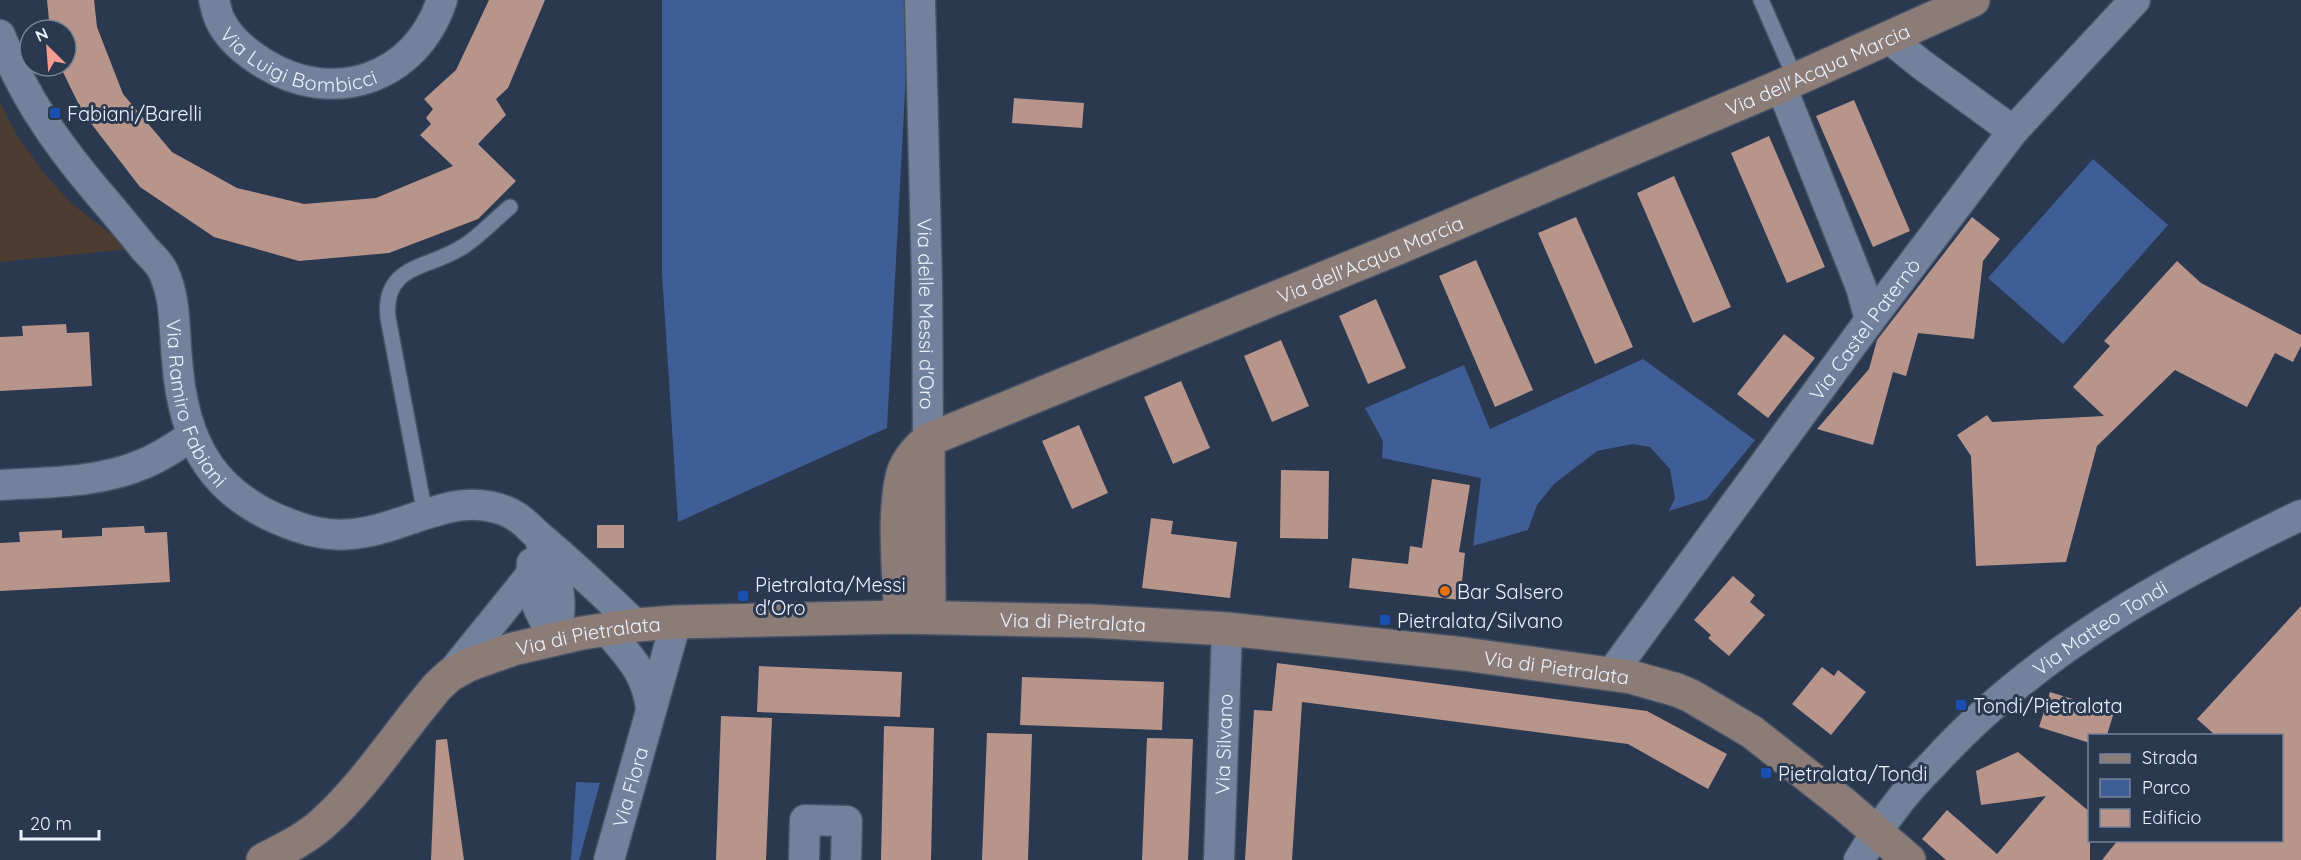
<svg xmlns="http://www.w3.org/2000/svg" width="2301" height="860" font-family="Quicksand,sans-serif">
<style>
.education{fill:#4c3c31}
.green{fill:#3f5e95}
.building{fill:#b8958a}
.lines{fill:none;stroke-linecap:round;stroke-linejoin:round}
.lane-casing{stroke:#475265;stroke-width:18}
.street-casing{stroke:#475265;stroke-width:33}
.secondary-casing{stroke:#475265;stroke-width:36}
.lane{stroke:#72829d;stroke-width:15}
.street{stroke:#72829d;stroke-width:30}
.secondary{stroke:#8b7c77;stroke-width:33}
.transit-dot{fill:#1a4fb4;stroke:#2a3850;stroke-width:2}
.food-dot{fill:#e8710a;stroke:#2a3850;stroke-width:2}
.labels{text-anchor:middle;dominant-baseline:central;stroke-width:6;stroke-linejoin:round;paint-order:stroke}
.street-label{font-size:20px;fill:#eaf2fe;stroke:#2a3850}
.poi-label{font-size:20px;fill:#eaf2fe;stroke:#2a3850;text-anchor:start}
</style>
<rect width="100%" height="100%" fill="#2a3850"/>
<polygon class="education" points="0,102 16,134 43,172 71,203 130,249 0,262"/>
<g class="green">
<polygon points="662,0 906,0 908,37 887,428 678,522 662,273"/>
<polygon points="2093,159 2168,225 2063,344 1988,278"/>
<polygon points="1643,359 1755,440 1707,499 1669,511 1675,498 1670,469 1650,447 1632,444 1597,451 1554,484 1537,505 1528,530 1473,546 1481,478 1382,458 1383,441 1365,408 1464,365 1490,429"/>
<polygon points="576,782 600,783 579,860 571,860"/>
</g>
<g class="building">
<polygon points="47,0 94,0 97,27 123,94 172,152 237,188 304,204 376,198 453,166 420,135 431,124 426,118 433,109 424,99 456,70 489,0 545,0 508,88 496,99 506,115 478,144 516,181 478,219 389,253 299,261 214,237 140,187 83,113 60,66 66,66 66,30 50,30"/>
<polygon points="1014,98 1084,103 1082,128 1012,123"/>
<polygon points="1854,100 1910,231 1873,247 1816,116"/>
<polygon points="1769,136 1825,267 1787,283 1731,153"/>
<polygon points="1674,176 1731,307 1693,323 1637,193"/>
<polygon points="1576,217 1633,347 1595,364 1538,233"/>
<polygon points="1972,217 2000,239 1983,261 1974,339 1918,333 1906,376 1893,372 1873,445 1817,429 1869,369 1877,340"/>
<polygon points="1476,260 1533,390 1495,407 1439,276"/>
<polygon points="2177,261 2201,283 2301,335 2301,346 2293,362 2275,353 2247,407 2175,370 2097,446 2066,562 1976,566 1971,456 1957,435 1987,415 1992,422 2104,416 2073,387 2110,346 2104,341"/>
<polygon points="1376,299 1406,368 1368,384 1339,316"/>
<polygon points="66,324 67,333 89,332 92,386 0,391 0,337 23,336 22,326"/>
<polygon points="1784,334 1815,358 1768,418 1737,394"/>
<polygon points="1281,340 1309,406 1272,422 1244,356"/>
<polygon points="1181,381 1210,448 1173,464 1144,397"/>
<polygon points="1079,425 1108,493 1072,509 1042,441"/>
<polygon points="1281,470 1329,471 1328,539 1280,538"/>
<polygon points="1432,479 1470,485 1459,552 1465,553 1460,600 1349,588 1352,558 1408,564 1410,546 1422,548"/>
<polygon points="1151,518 1173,521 1171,534 1237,542 1230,598 1142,588"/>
<rect x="597" y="525" width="27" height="23"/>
<polygon points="144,526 145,533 167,532 170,582 0,591 0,543 20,542 19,532 62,530 62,538 102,536 102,528"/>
<polygon points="1733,576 1755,595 1750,602 1765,615 1729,656 1708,638 1711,635 1694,620"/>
<polygon points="2301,606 2301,860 2102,860 2118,840 2282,840 2282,735 2215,735 2197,719"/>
<polygon points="1277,663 1647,711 1727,754 1708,789 1628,744 1302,702 1292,860 1245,860 1254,710 1272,711"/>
<polygon points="759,666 902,672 900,717 757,712"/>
<polygon points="1822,667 1834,676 1838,670 1866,692 1831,735 1792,704"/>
<polygon points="1022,677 1164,682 1162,730 1020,725"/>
<polygon points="2050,692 2114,712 2107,735 2090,735 2090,743 2039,727"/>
<polygon points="721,716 772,718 766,860 716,860"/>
<polygon points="884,726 934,728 931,860 881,860"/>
<polygon points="987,733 1032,734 1028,860 982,860"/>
<polygon points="1147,738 1193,739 1188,860 1142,860"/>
<polygon points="447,739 464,860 431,860 436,740"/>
<polygon points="2018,752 2090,812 2090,860 1946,860 1922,839 1947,810 1997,854 2046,796 1981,805 1976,771"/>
</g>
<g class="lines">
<g class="lane-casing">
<g id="lane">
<polyline points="1761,0 1796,80"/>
<path d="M425 514 388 318C382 263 431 269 464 246 481 235 495 219 510 207"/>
</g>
</g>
<g class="street-casing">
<g id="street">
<path id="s1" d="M214 0C216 7 217 15 221 22 230 40 247 53 263 63 333 107 416 79 442 0"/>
<path id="s2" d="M920 0 927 285 928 440"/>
<path id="s3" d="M0 35C23 98 62 151 106 202 119 217 131 232 144 248 150 255 159 262 163 271 176 298 174 329 177 359 183 445 214 499 298 527 323 536 346 537 371 531 418 521 462 490 510 513 523 519 530 529 541 538 574 565 604 595 636 625"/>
<polyline points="1890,39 1921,64 2013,131"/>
<polyline points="1781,86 1861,287 1870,320"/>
<path d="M0 485C48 482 99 483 143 464 161 457 176 446 192 436"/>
<path d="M541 543C560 574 564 604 555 639"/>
<path d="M532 563C528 593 540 614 555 639"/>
<path d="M607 630C630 658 646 671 651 709"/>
<path id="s4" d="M1611 674 1870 320 2013 131 2135 0"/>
<polyline points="450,675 530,576"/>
<path id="s5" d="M609 860 676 622"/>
<polyline points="804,860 805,820 847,821 846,860"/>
<path id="s6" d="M1219 860 1227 629"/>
<path id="s7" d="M1859 860C1870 842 1882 824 1895 807 1906 792 1920 777 1934 763 2035 652 2167 579 2301 515"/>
</g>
</g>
<g class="secondary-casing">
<g id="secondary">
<polyline points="928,440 929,617"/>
<path id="s8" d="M900 617C900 573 892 516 903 473 908 459 917 449 928 440L1393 250 1781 86 1973 0"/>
<path id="s9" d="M263 860C284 849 305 839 322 824 365 786 400 730 438 686L450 675 468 665 513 649 582 633 636 625 676 622 900 617 1091 621 1227 629 1464 654 1631 677 1677 690 1691 696 1752 732 1845 805 1909 860"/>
</g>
</g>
<use href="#lane" class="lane"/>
<use href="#street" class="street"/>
<use href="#secondary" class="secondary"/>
</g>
<g class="transit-dot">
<rect x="49" y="107" width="12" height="12" rx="3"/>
<rect x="737" y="590" width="12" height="12" rx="3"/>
<rect x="1379" y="614" width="12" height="12" rx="3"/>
<rect x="1955" y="699" width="12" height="12" rx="3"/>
<rect x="1760" y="767" width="12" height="12" rx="3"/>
</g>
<circle class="food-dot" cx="1445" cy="591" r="6"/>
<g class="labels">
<g class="street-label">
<text stroke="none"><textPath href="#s1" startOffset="116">Via Luigi Bombicci</textPath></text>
<text stroke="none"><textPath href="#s8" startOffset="1150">Via dell'Acqua Marcia</textPath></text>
<text stroke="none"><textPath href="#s8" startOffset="664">Via dell'Acqua Marcia</textPath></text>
<text stroke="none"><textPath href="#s2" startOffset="314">Via delle Messi d'Oro</textPath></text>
<text stroke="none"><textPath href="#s4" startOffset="428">Via Castel Paternò</textPath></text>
<text stroke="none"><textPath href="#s3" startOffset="426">Via Ramiro Fabiani</textPath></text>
<text stroke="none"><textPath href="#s9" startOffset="897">Via di Pietralata</textPath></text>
<text stroke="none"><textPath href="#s7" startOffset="338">Via Matteo Tondi</textPath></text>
<text stroke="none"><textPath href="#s9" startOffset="411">Via di Pietralata</textPath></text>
<text stroke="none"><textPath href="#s9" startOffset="1383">Via di Pietralata</textPath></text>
<text stroke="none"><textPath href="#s6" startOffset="116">Via Silvano</textPath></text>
<text stroke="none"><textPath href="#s5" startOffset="76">Via Flora</textPath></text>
</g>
<g class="poi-label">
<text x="67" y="113">Fabiani/Barelli</text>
<text x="755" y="584">Pietralata/Messi<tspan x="755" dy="23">d'Oro</tspan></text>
<text x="1457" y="591">Bar Salsero</text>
<text x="1397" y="620">Pietralata/Silvano</text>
<text x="1973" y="705">Tondi/Pietralata</text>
<text x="1778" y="773">Pietralata/Tondi</text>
</g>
</g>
<rect x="2088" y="734" width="195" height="108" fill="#2a3850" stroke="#778296" stroke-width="1.5"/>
<rect x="2100" y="754" width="30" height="9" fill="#8b7c77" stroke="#778296" stroke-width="1.5"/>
<text x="2142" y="764" font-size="18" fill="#eaf2fe">Strada</text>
<rect x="2100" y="779" width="30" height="18" fill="#3f5e95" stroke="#778296" stroke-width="1.5"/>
<text x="2142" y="794" font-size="18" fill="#eaf2fe">Parco</text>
<rect x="2100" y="809" width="30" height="18" fill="#b8958a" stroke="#778296" stroke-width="1.5"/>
<text x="2142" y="824" font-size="18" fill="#eaf2fe">Edificio</text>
<g transform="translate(48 48) rotate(335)"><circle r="28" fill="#2a3850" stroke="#778296" stroke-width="1.5"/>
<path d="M0-4.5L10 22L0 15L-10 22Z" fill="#f59c92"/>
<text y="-9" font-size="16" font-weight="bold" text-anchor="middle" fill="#eaf2fe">N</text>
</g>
<path d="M21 830v9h78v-9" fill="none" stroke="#eaf2fe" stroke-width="3"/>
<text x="30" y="830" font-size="18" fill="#eaf2fe" stroke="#2a3850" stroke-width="4.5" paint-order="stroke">20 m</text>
</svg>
